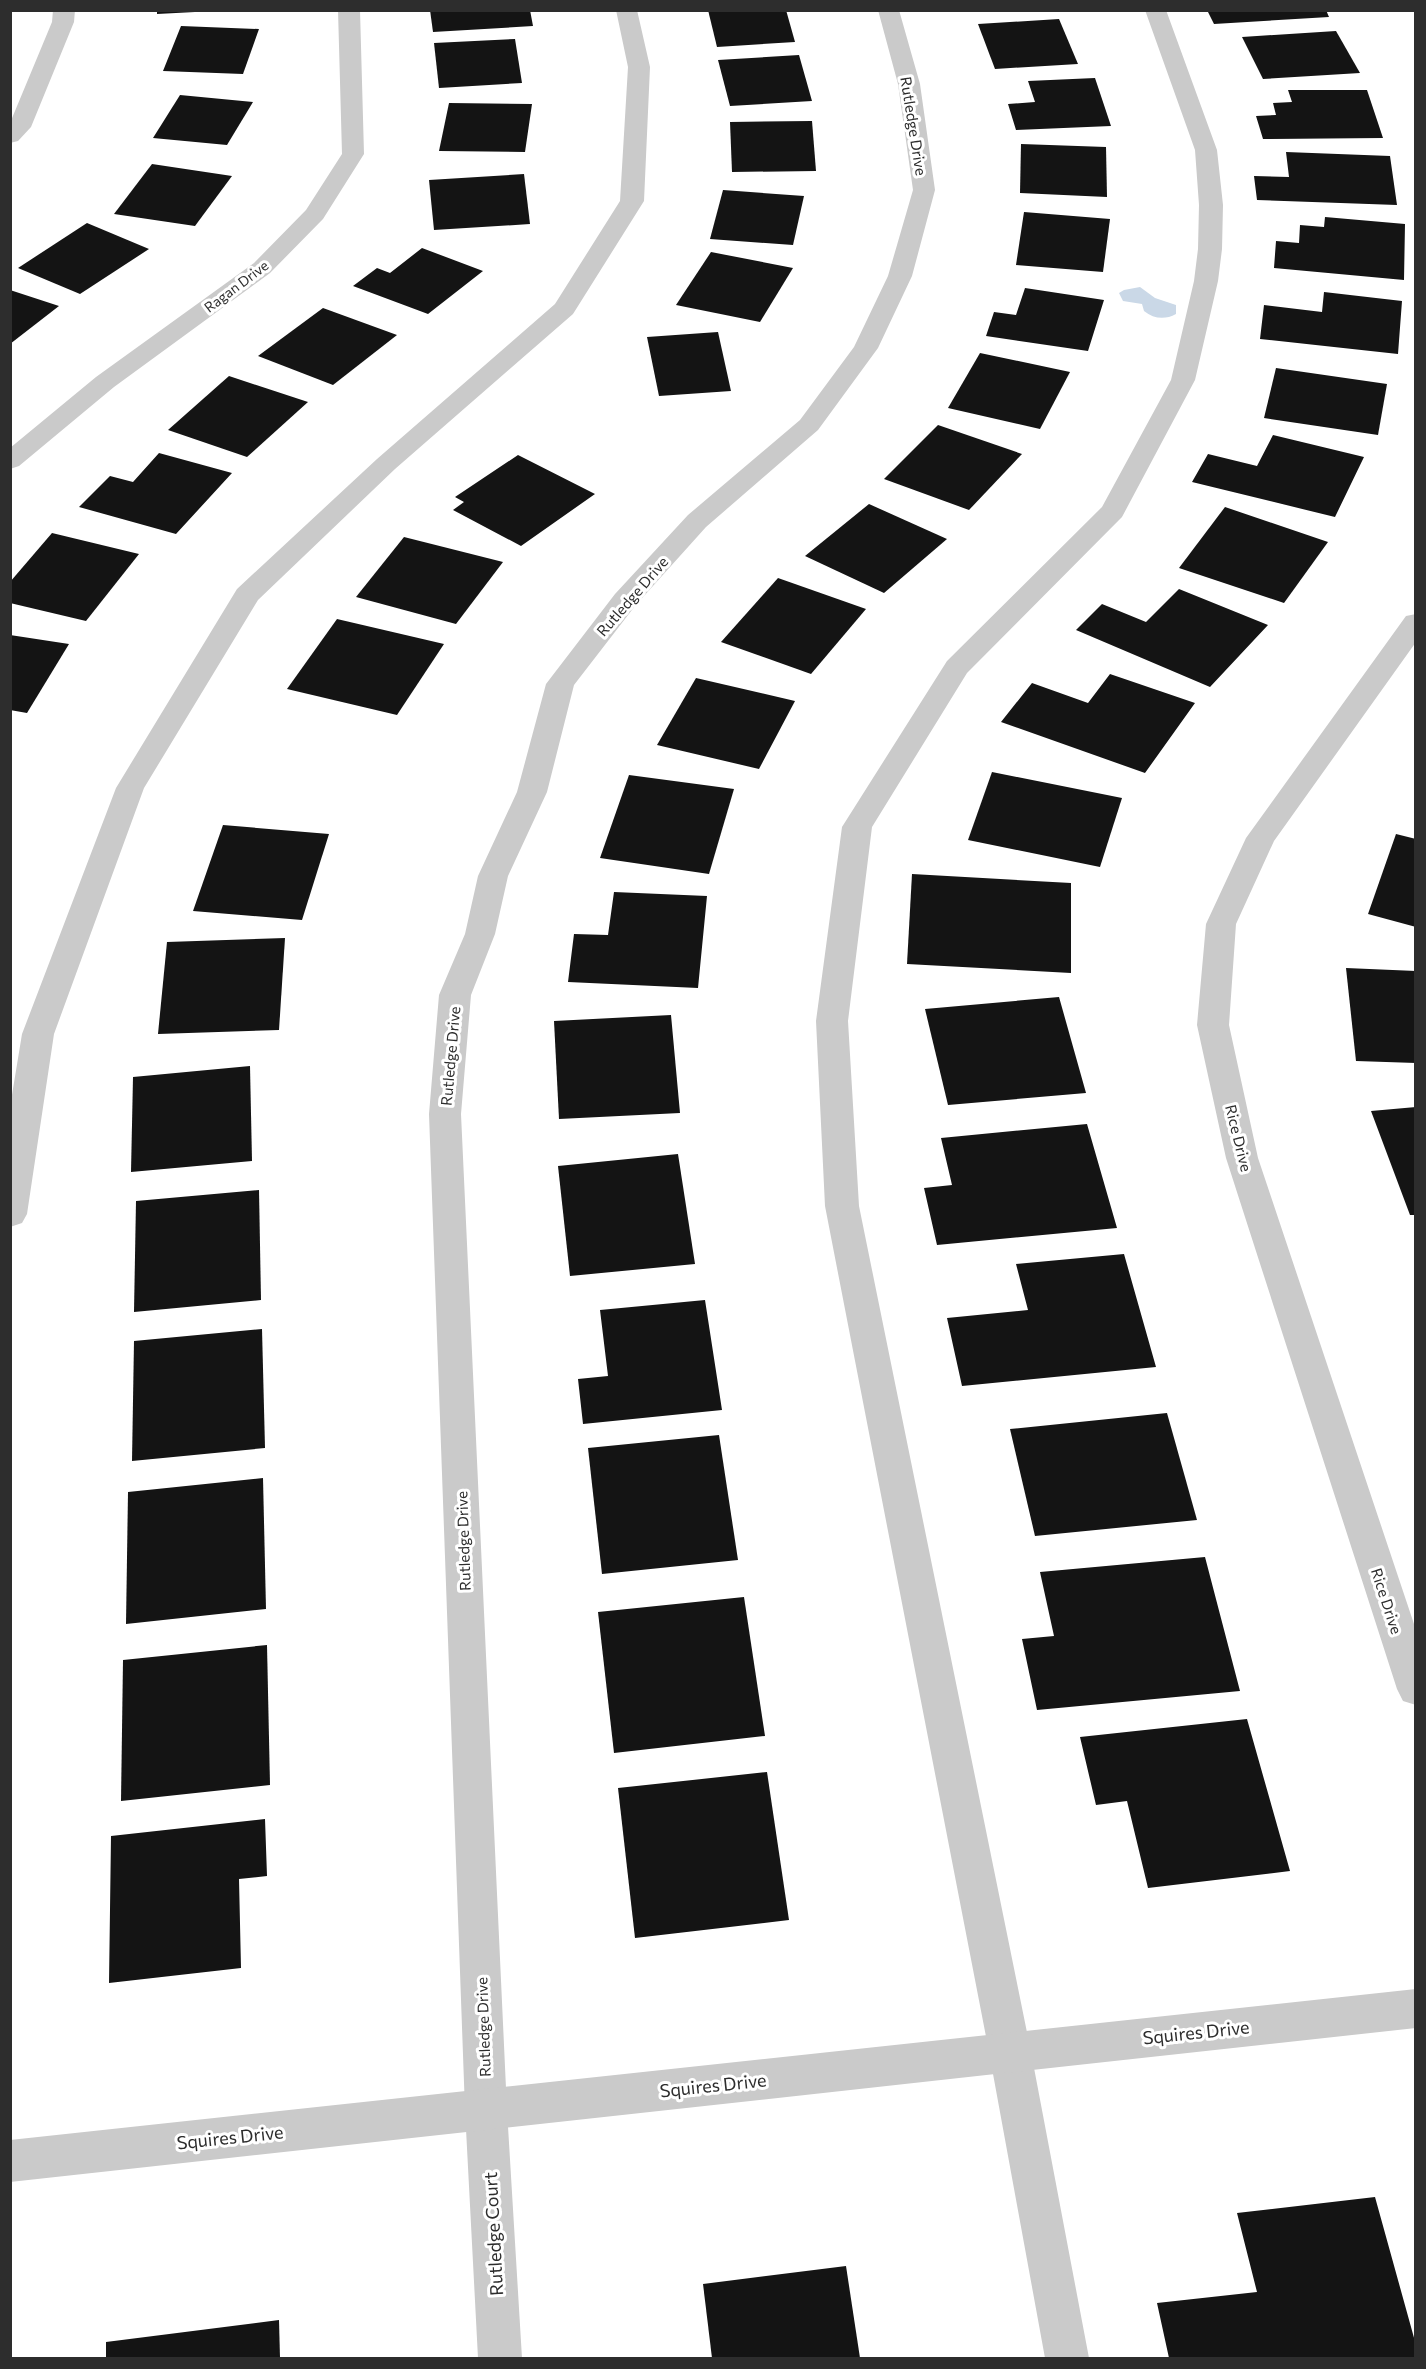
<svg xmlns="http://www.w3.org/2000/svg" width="1426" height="2369" font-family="Commissioner,sans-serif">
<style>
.water{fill:#cad8e7}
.building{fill:#141414}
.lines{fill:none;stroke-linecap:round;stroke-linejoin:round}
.service{fill:#cacaca;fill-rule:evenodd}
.minor{fill:#cacaca;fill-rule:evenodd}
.tertiary{fill:#cacaca;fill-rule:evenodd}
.labels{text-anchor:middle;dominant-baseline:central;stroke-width:6;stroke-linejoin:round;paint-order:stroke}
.far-street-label{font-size:14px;fill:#2d2d2d;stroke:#fff}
.street-label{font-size:15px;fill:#2d2d2d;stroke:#fff}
.near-street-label{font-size:18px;fill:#2d2d2d;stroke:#fff}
</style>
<rect width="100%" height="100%" fill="#fff"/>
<path class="water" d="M1140 287 1155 298 1176 305V314C1165 320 1154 319 1144 311L1142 304 1123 301 1119 293 1124 290Z"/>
<g class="building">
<polygon points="157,10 195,10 195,12 157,14"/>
<polygon points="430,10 530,10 533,26 433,32"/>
<polygon points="708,10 786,10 795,42 717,47"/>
<polygon points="1207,10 1326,10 1329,17 1214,24"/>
<polygon points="1059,19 1078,64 995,69 978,24"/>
<polygon points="181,26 259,29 243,74 163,71"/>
<polygon points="1336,31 1360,73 1263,79 1242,37"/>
<polygon points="515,39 522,83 439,88 434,43"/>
<polygon points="799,55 812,101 730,106 718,60"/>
<polygon points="1095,78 1111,126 1016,130 1008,104 1035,102 1028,81"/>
<polygon points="1288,90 1367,90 1383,138 1263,139 1256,116 1276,115 1273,103 1292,102"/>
<polygon points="180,95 253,102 227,145 153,138"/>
<polygon points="449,103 532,104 525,152 439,151"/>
<polygon points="812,121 816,171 732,172 730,122"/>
<polygon points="1021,144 1106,147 1107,197 1020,193"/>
<polygon points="1286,152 1390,156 1397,205 1257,200 1254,176 1289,177"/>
<polygon points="152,164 232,176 195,226 114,214"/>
<polygon points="524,174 530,224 434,230 429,180"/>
<polygon points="723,190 804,196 793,245 710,239"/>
<polygon points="1024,212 1110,219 1103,272 1016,265"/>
<polygon points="1325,217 1405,224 1404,280 1274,268 1276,241 1299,243 1300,225 1324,227"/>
<polygon points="87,223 149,249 80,294 18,268"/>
<polygon points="422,248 483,271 428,314 353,286 377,268 390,273"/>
<polygon points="711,252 793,268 760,322 676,305"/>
<polygon points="1025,288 1104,300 1088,351 986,336 994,312 1016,315"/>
<polygon points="10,290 59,306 10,344"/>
<polygon points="1324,292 1402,301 1398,354 1260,339 1264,305 1322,312"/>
<polygon points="323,308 397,335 333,385 258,356"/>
<polygon points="718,332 731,391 659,396 647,337"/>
<polygon points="980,353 1070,372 1040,429 948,408"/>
<polygon points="1276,368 1387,384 1378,435 1264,418"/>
<polygon points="229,376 308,402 247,457 168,430"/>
<polygon points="938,425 1022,454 969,510 884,479"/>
<polygon points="1273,435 1364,457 1335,517 1192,482 1208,454 1257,466"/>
<polygon points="159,453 232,473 176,534 79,507 110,476 133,482"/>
<polygon points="518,455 595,494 521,546 453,510 464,502 455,497"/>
<polygon points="869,504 947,539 884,593 805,556"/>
<polygon points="1225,507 1328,542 1284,603 1179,568"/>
<polygon points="52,533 139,554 86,621 10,603 10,582"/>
<polygon points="404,537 503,562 456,624 356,597"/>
<polygon points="778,578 866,609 811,674 721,642"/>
<polygon points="1179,589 1268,625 1210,687 1076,630 1102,604 1146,622"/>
<polygon points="337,619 444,644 397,715 287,689"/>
<polygon points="10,635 69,644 27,713 10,710"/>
<polygon points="1110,674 1195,703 1145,773 1001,722 1032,683 1088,703"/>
<polygon points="696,678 795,701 759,769 657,745"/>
<polygon points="992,772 1122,798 1100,867 968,840"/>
<polygon points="629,775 734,789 709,874 600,858"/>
<polygon points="223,825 329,834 302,920 193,911"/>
<polygon points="1396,834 1416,839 1416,927 1368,914"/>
<polygon points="912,874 1071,883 1071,973 907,964"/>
<polygon points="614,892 707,896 698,988 568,982 574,934 608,935"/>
<polygon points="285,938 279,1030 158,1034 167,942"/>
<polygon points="1346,968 1416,971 1416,1063 1356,1061"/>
<polygon points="1059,997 1086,1093 948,1105 925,1009"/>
<polygon points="671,1015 680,1113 559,1119 554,1021"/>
<polygon points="250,1066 252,1161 131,1172 133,1077"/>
<polygon points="1416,1107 1416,1215 1410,1215 1371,1111"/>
<polygon points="1087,1124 1117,1228 937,1245 924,1188 952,1185 941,1138"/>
<polygon points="678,1154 695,1264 570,1276 558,1166"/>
<polygon points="259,1190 261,1300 134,1312 136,1201"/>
<polygon points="1124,1254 1156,1367 962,1386 947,1318 1028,1310 1016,1264"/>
<polygon points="705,1300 722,1410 583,1424 578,1379 608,1376 600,1310"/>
<polygon points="262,1329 265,1448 132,1461 134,1341"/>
<polygon points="1167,1413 1197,1520 1035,1536 1010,1429"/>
<polygon points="719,1435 738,1560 602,1574 588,1448"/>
<polygon points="263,1478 266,1609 126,1624 128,1492"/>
<polygon points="1205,1557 1240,1691 1037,1710 1022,1639 1054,1636 1040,1572"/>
<polygon points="744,1597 765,1736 614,1753 598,1612"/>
<polygon points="267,1645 270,1785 121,1801 123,1660"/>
<polygon points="1247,1719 1290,1871 1148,1888 1127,1801 1096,1805 1080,1737"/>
<polygon points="767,1772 789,1920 635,1938 618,1788"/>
<polygon points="265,1819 267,1876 239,1879 241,1968 109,1983 111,1836"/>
<polygon points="1375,2197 1416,2345 1416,2358 1169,2358 1157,2303 1257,2292 1237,2213"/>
<polygon points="846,2266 860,2358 712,2358 703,2284"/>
<polygon points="279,2320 280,2358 106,2358 106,2342"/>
</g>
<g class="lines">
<g class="service">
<polygon points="53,10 75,10 74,22 31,127 18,141 10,143 10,123 52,22"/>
<polygon points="616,10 637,10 650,67 644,201 573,314 395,469 258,600 144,788 54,1034 27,1214 22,1223 10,1227 10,1107 22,1034 116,788 237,589 377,459 555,304 620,201 628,67"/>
<polygon points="1145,10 1166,10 1217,150 1223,205 1222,249 1218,281 1195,380 1122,517 967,673 872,827 848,1021 859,1206 1031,2052 1089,2358 1045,2358 989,2052 825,1206 816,1021 842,827 947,661 1102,507 1171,380 1194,281 1198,249 1199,205 1195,150"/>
</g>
<g class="minor">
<polygon points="338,10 360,10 364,154 323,219 270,273 114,387 19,466 10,469 10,448 96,377 254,263 306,210 342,154"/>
<polygon points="878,10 899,10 920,84 935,190 912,276 878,348 818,430 706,527 635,606 574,685 547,792 508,876 495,934 471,995 461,1114 507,2110 522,2358 478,2358 465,2110 429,1114 439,995 465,934 478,876 517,792 546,684 615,594 688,515 800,420 854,347 888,276 913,190 898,84"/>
<polygon points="1416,614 1416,642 1274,841 1236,924 1229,1025 1258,1158 1416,1630 1416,1705 1403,1701 1397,1689 1226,1158 1197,1025 1206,924 1246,838 1406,616"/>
</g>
<polygon class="tertiary" points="1416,1989 1416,2028 10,2182 10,2140"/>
</g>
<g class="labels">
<g class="far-street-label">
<text transform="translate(236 286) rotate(-37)">Ragan Drive</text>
</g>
<g class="street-label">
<text transform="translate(914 126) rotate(81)">Rutledge Drive</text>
<text transform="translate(632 596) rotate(-49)">Rutledge Drive</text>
<text transform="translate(450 1056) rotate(-85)">Rutledge Drive</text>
<text transform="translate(1239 1138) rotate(76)">Rice Drive</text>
<text transform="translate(463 1541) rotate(-92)">Rutledge Drive</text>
<text transform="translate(1387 1601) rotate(72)">Rice Drive</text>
<text transform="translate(483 2027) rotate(-92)">Rutledge Drive</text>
</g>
<g class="near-street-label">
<text transform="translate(1196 2032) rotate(-6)">Squires Drive</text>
<text transform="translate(713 2085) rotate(-6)">Squires Drive</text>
<text transform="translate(230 2137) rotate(-6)">Squires Drive</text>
<text transform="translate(493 2234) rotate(-93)">Rutledge Court</text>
</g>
</g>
<rect width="1426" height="2369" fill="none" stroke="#2d2d2d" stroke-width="24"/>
</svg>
